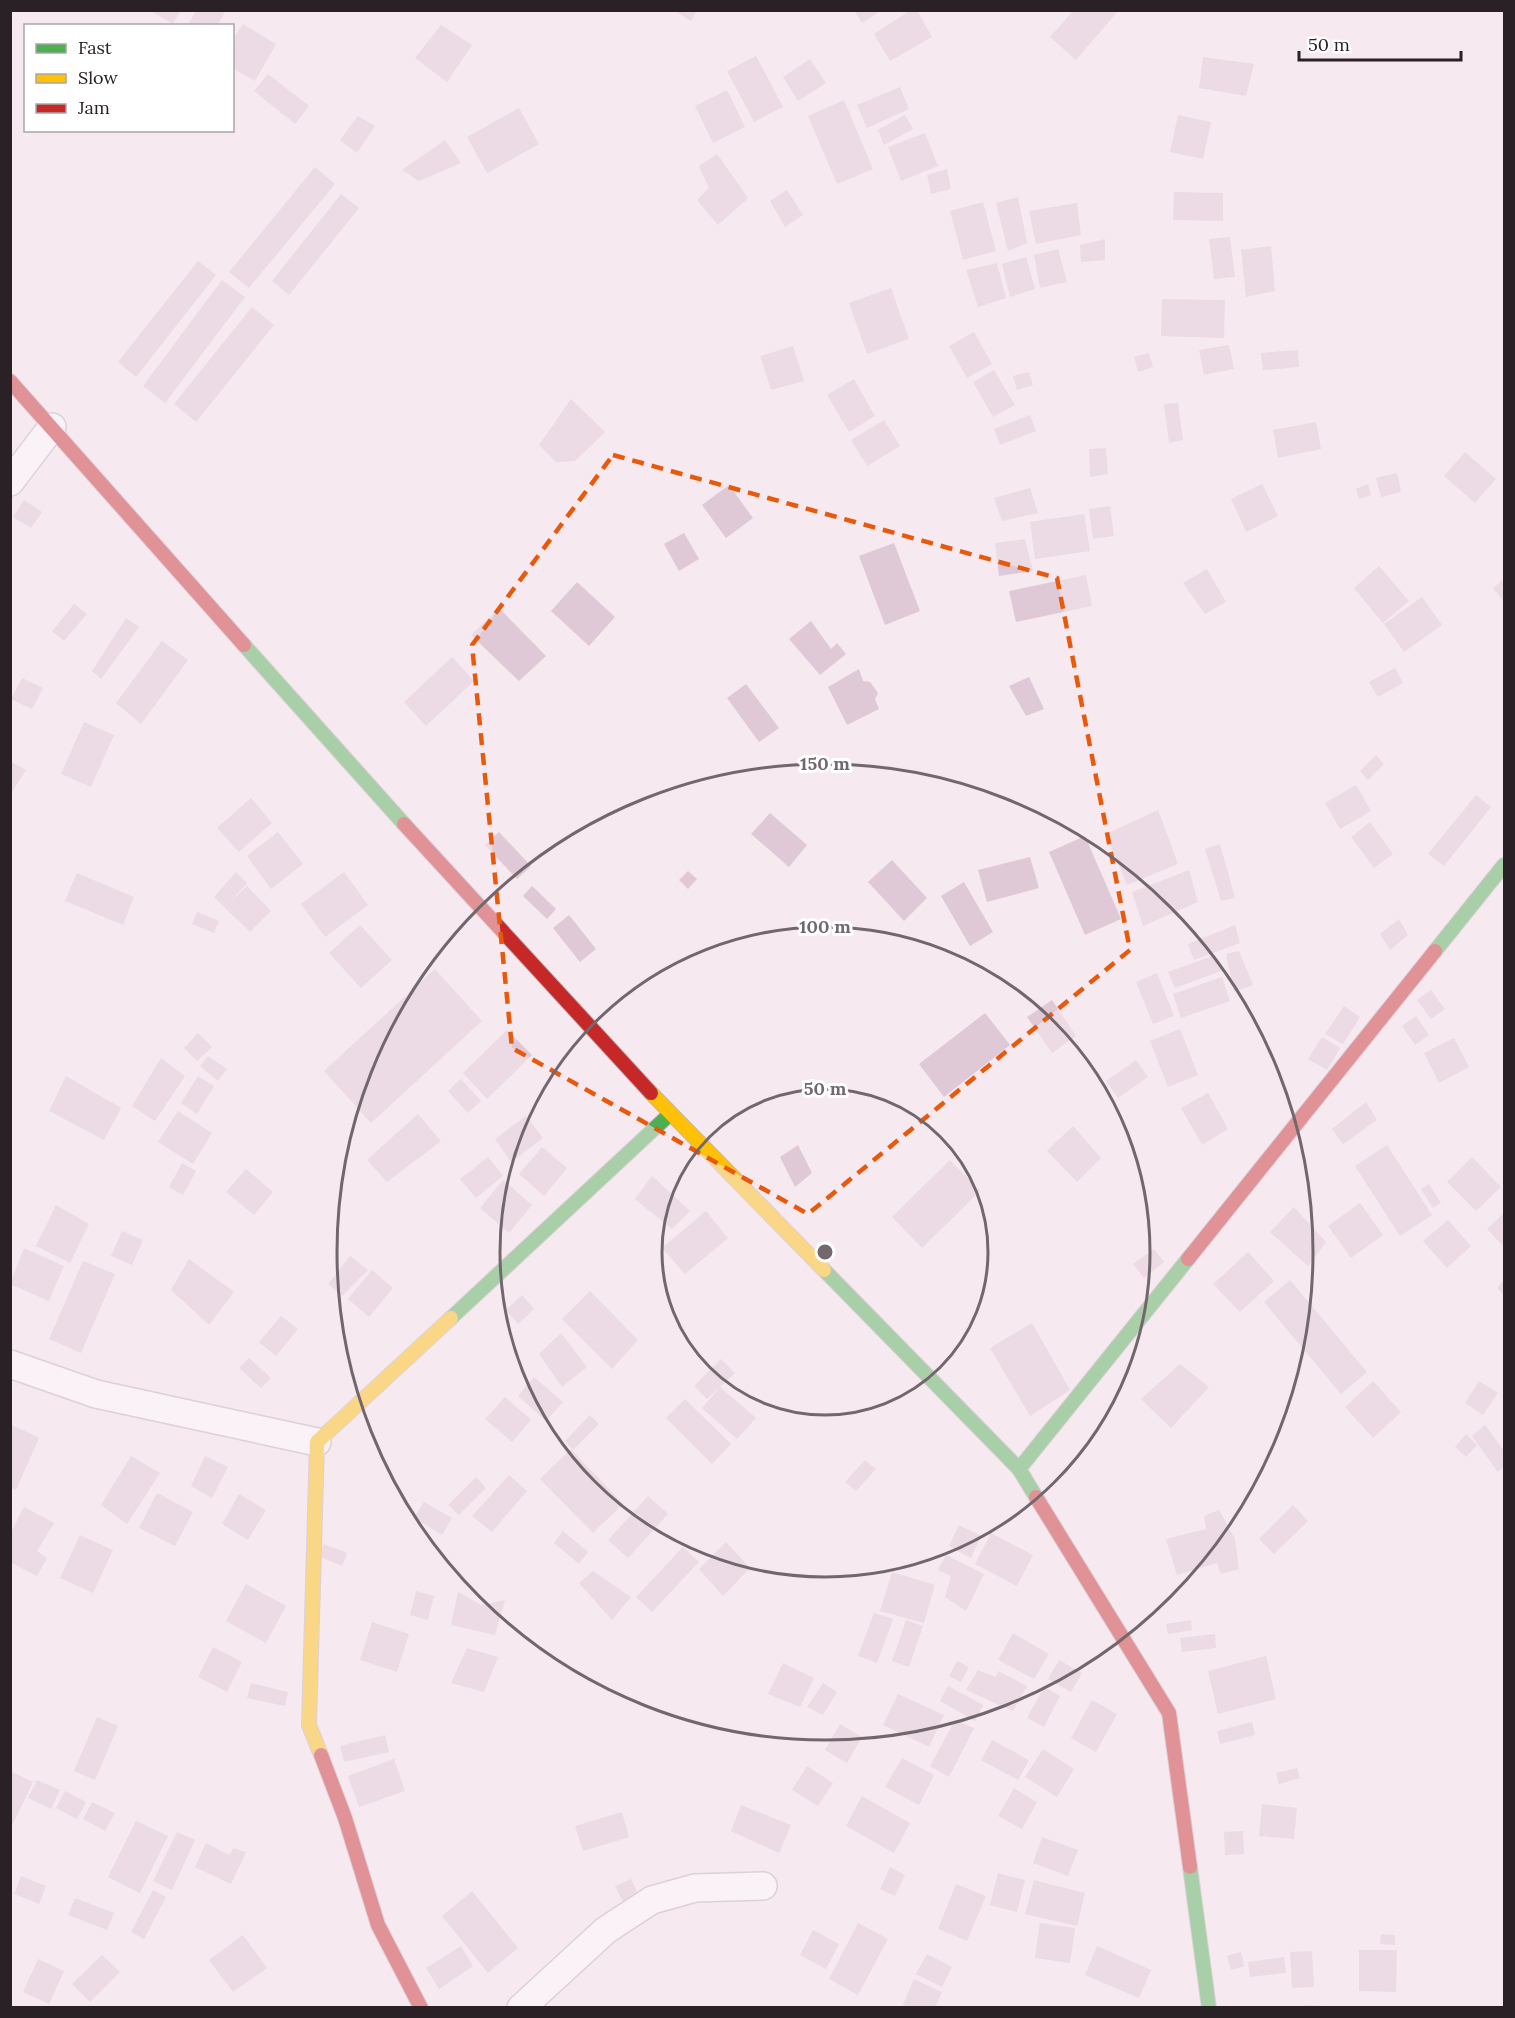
<svg xmlns="http://www.w3.org/2000/svg" width="1515" height="2018" font-family="Lora,serif">
<style>
.building{fill:#dfc9d6}
.lines{fill:none;stroke-linecap:round;stroke-linejoin:round}
.street-casing{stroke:#bdb3b8;stroke-width:30}
.fast-casing{stroke:#bdb3b8;stroke-width:16}
.slow-casing{stroke:#bdb3b8;stroke-width:16}
.jam-casing{stroke:#bdb3b8;stroke-width:16}
.street{stroke:#fefcfd;stroke-width:27}
.fast{stroke:#4caf50;stroke-width:14}
.slow{stroke:#ffc107;stroke-width:14}
.jam{stroke:#c62828;stroke-width:14}
.marked{fill:none;stroke:#e8590c;stroke-width:4.5;stroke-dasharray:12 8;stroke-linejoin:round}
.ring{fill:none;stroke:#71676d;stroke-width:3}
.centre{fill:#71676d;stroke:#fff;stroke-width:3}
.ring-label{font-size:18px;text-anchor:middle;font-weight:bold;fill:#71676d;stroke:#fff;stroke-width:6;stroke-linejoin:round;paint-order:stroke}
</style>
<rect width="100%" height="100%" fill="#f6e9f0"/>
<g class="building">
<polygon points="149,10 181,10 173,24"/>
<polygon points="196,10 226,10 217,26 188,26"/>
<polygon points="673,10 697,10 691,21"/>
<polygon points="854,10 882,10 862,23"/>
<polygon points="911,10 917,10 932,37 890,61 874,34"/>
<polygon points="1074,10 1119,10 1076,60 1050,37"/>
<polygon points="243,24 276,44 255,81 232,68 232,41"/>
<polygon points="441,25 472,45 447,82 415,58"/>
<polygon points="756,56 783,107 754,122 727,71"/>
<polygon points="1203,57 1254,64 1246,96 1199,88"/>
<polygon points="810,59 826,83 798,101 783,77"/>
<polygon points="268,74 309,106 295,124 254,91"/>
<polygon points="900,87 909,109 867,128 857,105"/>
<polygon points="727,90 745,127 713,143 695,106"/>
<polygon points="844,100 873,169 837,184 808,116"/>
<polygon points="519,108 539,144 487,173 467,137"/>
<polygon points="905,115 913,129 884,145 878,130"/>
<polygon points="1178,115 1211,122 1203,159 1170,152"/>
<polygon points="358,116 375,126 357,153 340,140"/>
<polygon points="925,133 938,166 901,181 888,147"/>
<polygon points="445,140 461,163 419,181 402,170"/>
<polygon points="717,154 748,198 718,225 697,200 709,188 699,166"/>
<polygon points="315,167 335,184 249,288 229,272"/>
<polygon points="947,169 951,189 931,194 927,175"/>
<polygon points="787,190 803,215 785,227 770,201"/>
<polygon points="1174,192 1223,193 1223,221 1173,220"/>
<polygon points="341,194 359,208 289,295 272,281"/>
<polygon points="1018,197 1027,243 1008,251 996,203"/>
<polygon points="983,202 996,251 963,260 950,211"/>
<polygon points="1077,203 1081,235 1036,244 1029,211"/>
<polygon points="1230,237 1235,277 1214,279 1209,239"/>
<polygon points="1105,239 1105,260 1081,262 1080,245"/>
<polygon points="1271,246 1275,291 1246,297 1241,250"/>
<polygon points="1058,249 1067,282 1040,288 1034,255"/>
<polygon points="1026,257 1035,289 1010,297 1002,264"/>
<polygon points="198,261 216,275 136,377 118,362"/>
<polygon points="997,263 1006,298 978,307 966,270"/>
<polygon points="222,280 245,297 165,403 143,386"/>
<polygon points="891,288 909,339 867,354 849,303"/>
<polygon points="1162,299 1225,300 1224,338 1161,336"/>
<polygon points="252,307 274,325 196,422 174,404"/>
<polygon points="974,332 992,364 967,378 949,346"/>
<polygon points="1229,345 1234,369 1204,375 1199,350"/>
<polygon points="793,346 804,381 771,390 760,356"/>
<polygon points="1298,350 1299,367 1263,370 1261,353"/>
<polygon points="1149,353 1153,367 1138,372 1134,357"/>
<polygon points="994,370 1015,405 993,417 973,382"/>
<polygon points="1029,372 1033,385 1017,390 1013,376"/>
<polygon points="854,379 875,416 849,432 827,395"/>
<polygon points="571,399 605,432 575,461 556,462 539,445"/>
<polygon points="1178,403 1183,440 1169,443 1164,404"/>
<polygon points="1030,415 1036,431 1000,445 994,429"/>
<polygon points="884,420 900,446 867,466 851,440"/>
<polygon points="1316,422 1321,449 1278,458 1273,430"/>
<polygon points="1106,448 1108,474 1090,477 1089,449"/>
<polygon points="1465,452 1496,479 1475,503 1444,476"/>
<polygon points="1397,473 1401,492 1381,497 1376,478"/>
<polygon points="1262,484 1278,516 1246,532 1231,499"/>
<polygon points="1368,484 1371,495 1359,499 1356,489"/>
<polygon points="729,485 753,518 726,538 702,505"/>
<polygon points="1030,488 1038,513 1002,521 994,498"/>
<polygon points="24,500 42,512 31,528 13,517"/>
<polygon points="1110,506 1114,536 1093,539 1089,509"/>
<polygon points="1084,514 1090,551 1035,559 1030,522"/>
<polygon points="684,533 699,559 679,571 664,544"/>
<polygon points="1025,539 1033,571 999,576 995,543"/>
<polygon points="894,543 920,611 885,625 859,556"/>
<polygon points="1379,566 1409,601 1383,623 1354,588"/>
<polygon points="1207,569 1226,602 1205,614 1183,583"/>
<polygon points="1086,575 1092,606 1016,622 1009,591"/>
<polygon points="1504,579 1504,602 1493,588"/>
<polygon points="577,582 615,617 589,646 551,611"/>
<polygon points="1422,597 1442,625 1404,652 1384,624"/>
<polygon points="74,604 87,614 64,641 52,631"/>
<polygon points="499,608 546,656 519,681 471,635"/>
<polygon points="126,618 139,627 101,679 92,671"/>
<polygon points="811,621 831,649 837,643 846,654 820,675 789,639"/>
<polygon points="162,641 188,660 141,724 116,703"/>
<polygon points="452,657 474,681 426,726 404,702"/>
<polygon points="1395,668 1403,683 1378,697 1369,682"/>
<polygon points="859,669 863,681 870,682 878,693 875,699 879,709 847,725 828,687"/>
<polygon points="1029,677 1044,709 1026,716 1009,686"/>
<polygon points="22,678 43,688 32,709 11,699"/>
<polygon points="746,684 779,728 759,742 727,698"/>
<polygon points="84,722 114,735 91,787 61,774"/>
<polygon points="1376,755 1384,764 1368,780 1360,771"/>
<polygon points="10,761 26,770 10,795"/>
<polygon points="1356,785 1371,811 1340,829 1325,803"/>
<polygon points="1476,795 1491,807 1444,866 1428,854"/>
<polygon points="251,798 272,823 239,852 217,828"/>
<polygon points="1158,810 1178,864 1127,885 1106,834"/>
<polygon points="770,813 807,845 789,867 751,834"/>
<polygon points="1370,822 1393,854 1374,868 1351,837"/>
<polygon points="278,832 303,864 271,889 247,856"/>
<polygon points="499,832 531,866 517,879 485,845"/>
<polygon points="1085,836 1121,919 1085,935 1049,852"/>
<polygon points="1220,844 1235,898 1221,901 1205,849"/>
<polygon points="1030,857 1039,888 987,902 978,870"/>
<polygon points="892,860 927,898 904,921 868,882"/>
<polygon points="1189,870 1198,902 1143,926 1132,892"/>
<polygon points="688,871 697,879 688,889 679,880"/>
<polygon points="236,872 247,883 230,902 247,886 271,911 250,932 214,897"/>
<polygon points="344,872 368,905 325,937 301,904"/>
<polygon points="77,873 134,897 123,925 65,901"/>
<polygon points="964,882 993,932 970,946 941,896"/>
<polygon points="532,886 556,909 547,919 523,896"/>
<polygon points="197,912 219,921 214,933 192,924"/>
<polygon points="569,915 596,949 580,962 553,928"/>
<polygon points="1399,919 1408,935 1390,950 1380,934"/>
<polygon points="360,925 392,960 361,988 329,953"/>
<polygon points="1235,925 1240,943 1194,960 1188,944"/>
<polygon points="1239,951 1253,985 1234,992 1226,954"/>
<polygon points="1215,955 1221,971 1175,988 1168,972"/>
<polygon points="435,969 482,1021 371,1123 324,1071"/>
<polygon points="1157,973 1174,1016 1153,1024 1136,982"/>
<polygon points="1222,977 1230,1001 1181,1018 1173,994"/>
<polygon points="1431,990 1445,1009 1431,1019 1417,1000"/>
<polygon points="1052,1000 1076,1036 1052,1053 1027,1017"/>
<polygon points="1344,1006 1360,1017 1343,1044 1325,1034"/>
<polygon points="985,1013 1010,1045 944,1097 919,1064"/>
<polygon points="1416,1016 1429,1035 1415,1045 1402,1026"/>
<polygon points="1180,1029 1198,1075 1168,1087 1150,1041"/>
<polygon points="507,1030 532,1055 487,1099 463,1073"/>
<polygon points="198,1033 212,1047 197,1061 184,1048"/>
<polygon points="1322,1037 1340,1048 1327,1070 1308,1059"/>
<polygon points="1454,1038 1469,1067 1439,1083 1424,1053"/>
<polygon points="208,1056 227,1069 218,1081 200,1066"/>
<polygon points="161,1058 185,1076 155,1121 132,1106"/>
<polygon points="1136,1060 1148,1077 1118,1098 1106,1081"/>
<polygon points="66,1076 121,1108 104,1140 49,1111"/>
<polygon points="198,1076 214,1086 197,1114 181,1103"/>
<polygon points="461,1079 481,1101 468,1113 448,1091"/>
<polygon points="1208,1093 1228,1129 1202,1145 1181,1108"/>
<polygon points="1366,1102 1377,1120 1343,1144 1332,1129"/>
<polygon points="178,1111 212,1133 193,1164 158,1142"/>
<polygon points="418,1114 441,1141 387,1182 367,1160"/>
<polygon points="526,1116 543,1138 511,1162 495,1139"/>
<polygon points="1073,1126 1101,1158 1077,1182 1047,1151"/>
<polygon points="798,1145 812,1173 795,1187 780,1157"/>
<polygon points="1387,1145 1432,1215 1400,1236 1355,1166"/>
<polygon points="542,1147 567,1168 544,1196 519,1174"/>
<polygon points="488,1157 503,1176 476,1198 460,1179"/>
<polygon points="1472,1157 1501,1187 1476,1211 1447,1182"/>
<polygon points="950,1160 980,1191 922,1248 892,1217"/>
<polygon points="182,1163 196,1171 183,1195 169,1187"/>
<polygon points="246,1169 273,1192 254,1215 226,1192"/>
<polygon points="652,1176 690,1211 672,1229 635,1199"/>
<polygon points="503,1180 532,1205 509,1233 480,1208"/>
<polygon points="1429,1184 1441,1203 1433,1208 1421,1189"/>
<polygon points="1360,1203 1383,1235 1351,1258 1328,1226"/>
<polygon points="56,1205 89,1224 70,1263 36,1246"/>
<polygon points="1294,1207 1326,1242 1308,1266 1270,1232"/>
<polygon points="706,1211 728,1238 685,1274 662,1248"/>
<polygon points="1504,1213 1504,1247 1487,1229"/>
<polygon points="1448,1220 1471,1246 1447,1268 1423,1241"/>
<polygon points="122,1231 143,1240 132,1265 111,1256"/>
<polygon points="24,1248 64,1266 49,1301 10,1284"/>
<polygon points="1154,1249 1164,1262 1144,1278 1133,1264"/>
<polygon points="1248,1252 1274,1281 1240,1312 1213,1284"/>
<polygon points="350,1256 368,1270 342,1296 328,1284"/>
<polygon points="189,1259 234,1292 209,1325 171,1290"/>
<polygon points="83,1261 115,1274 81,1353 49,1339"/>
<polygon points="372,1270 393,1288 369,1317 348,1299"/>
<polygon points="1290,1280 1367,1372 1341,1394 1264,1302"/>
<polygon points="1504,1280 1504,1295 1497,1288"/>
<polygon points="590,1291 638,1340 612,1369 562,1319"/>
<polygon points="522,1295 534,1309 518,1324 506,1310"/>
<polygon points="281,1316 298,1329 276,1356 259,1342"/>
<polygon points="1032,1323 1070,1390 1030,1416 990,1348"/>
<polygon points="561,1333 587,1367 562,1387 539,1354"/>
<polygon points="249,1358 271,1378 261,1388 239,1368"/>
<polygon points="721,1359 735,1373 707,1399 694,1386"/>
<polygon points="1180,1364 1209,1387 1171,1428 1141,1399"/>
<polygon points="534,1377 563,1402 546,1421 518,1396"/>
<polygon points="1373,1381 1401,1412 1373,1438 1345,1407"/>
<polygon points="1479,1381 1498,1393 1483,1415 1465,1403"/>
<polygon points="720,1387 756,1418 737,1439 702,1408"/>
<polygon points="505,1397 531,1420 512,1442 485,1419"/>
<polygon points="685,1399 731,1444 712,1464 666,1418"/>
<polygon points="590,1415 599,1424 573,1450 565,1441"/>
<polygon points="12,1425 39,1438 16,1490 10,1487"/>
<polygon points="1485,1425 1504,1451 1504,1467 1498,1472 1472,1436"/>
<polygon points="1466,1434 1477,1445 1466,1457 1455,1447"/>
<polygon points="571,1449 623,1504 593,1533 540,1479"/>
<polygon points="131,1456 160,1473 127,1524 101,1505"/>
<polygon points="205,1456 228,1467 212,1498 191,1486"/>
<polygon points="865,1460 876,1469 856,1491 845,1482"/>
<polygon points="509,1475 527,1491 492,1532 472,1516"/>
<polygon points="476,1477 486,1488 459,1515 448,1505"/>
<polygon points="157,1493 193,1512 175,1546 139,1528"/>
<polygon points="239,1494 266,1510 248,1540 222,1524"/>
<polygon points="648,1496 668,1514 628,1558 608,1540"/>
<polygon points="424,1502 452,1518 442,1535 414,1518"/>
<polygon points="1293,1505 1308,1521 1274,1554 1259,1539"/>
<polygon points="24,1507 54,1523 37,1551 47,1558 37,1576 10,1562 10,1534"/>
<polygon points="1219,1510 1235,1539 1239,1569 1221,1574 1217,1563 1177,1575 1166,1539 1206,1529 1204,1516"/>
<polygon points="959,1525 981,1536 971,1558 949,1546"/>
<polygon points="563,1531 588,1552 579,1564 554,1543"/>
<polygon points="991,1533 1033,1555 1017,1586 975,1564"/>
<polygon points="80,1535 113,1550 93,1593 60,1578"/>
<polygon points="726,1542 750,1568 723,1596 699,1569"/>
<polygon points="324,1544 347,1553 342,1566 318,1556"/>
<polygon points="683,1547 699,1562 652,1612 636,1597"/>
<polygon points="946,1555 984,1574 966,1611 945,1597 951,1576 938,1570"/>
<polygon points="593,1571 631,1597 612,1620 579,1583"/>
<polygon points="892,1572 935,1585 924,1623 880,1611"/>
<polygon points="246,1584 286,1606 266,1643 226,1621"/>
<polygon points="416,1591 434,1596 428,1620 410,1615"/>
<polygon points="458,1592 481,1605 505,1600 495,1635 451,1625"/>
<polygon points="874,1613 893,1619 877,1663 858,1656"/>
<polygon points="906,1620 923,1626 909,1667 892,1661"/>
<polygon points="1191,1620 1192,1630 1168,1634 1166,1624"/>
<polygon points="372,1622 409,1634 397,1672 360,1660"/>
<polygon points="1013,1633 1049,1654 1034,1679 998,1660"/>
<polygon points="1215,1634 1216,1648 1182,1652 1180,1638"/>
<polygon points="213,1647 242,1662 227,1692 198,1677"/>
<polygon points="467,1648 498,1657 484,1692 451,1683"/>
<polygon points="1266,1656 1276,1699 1218,1714 1208,1671"/>
<polygon points="1059,1660 1082,1673 1071,1692 1048,1679"/>
<polygon points="957,1661 969,1667 961,1682 949,1676"/>
<polygon points="783,1663 814,1678 800,1707 768,1694"/>
<polygon points="978,1670 996,1677 998,1671 1027,1686 1013,1711 966,1690"/>
<polygon points="251,1683 288,1692 285,1706 247,1698"/>
<polygon points="823,1683 837,1692 823,1715 807,1707"/>
<polygon points="948,1686 983,1705 975,1721 940,1701"/>
<polygon points="1044,1687 1060,1696 1044,1727 1027,1718"/>
<polygon points="898,1694 944,1715 929,1747 883,1725"/>
<polygon points="1092,1700 1117,1714 1096,1752 1071,1738"/>
<polygon points="97,1717 118,1726 95,1780 74,1771"/>
<polygon points="955,1720 974,1728 949,1777 930,1766"/>
<polygon points="1252,1722 1255,1735 1220,1744 1217,1731"/>
<polygon points="840,1724 862,1737 847,1763 825,1750"/>
<polygon points="385,1735 389,1752 344,1762 340,1746"/>
<polygon points="992,1740 1029,1760 1018,1780 981,1760"/>
<polygon points="1043,1749 1074,1769 1057,1797 1025,1777"/>
<polygon points="902,1758 934,1775 919,1805 885,1787"/>
<polygon points="394,1759 405,1791 359,1807 348,1776"/>
<polygon points="807,1766 833,1783 818,1806 792,1790"/>
<polygon points="1297,1768 1300,1778 1279,1784 1276,1773"/>
<polygon points="10,1771 33,1782 10,1830"/>
<polygon points="37,1780 60,1790 51,1809 28,1798"/>
<polygon points="1014,1788 1037,1802 1022,1829 998,1816"/>
<polygon points="65,1791 86,1802 77,1819 56,1808"/>
<polygon points="862,1796 910,1823 894,1853 846,1826"/>
<polygon points="92,1802 115,1813 105,1831 83,1819"/>
<polygon points="1262,1804 1297,1808 1294,1839 1259,1836"/>
<polygon points="741,1805 791,1825 779,1853 731,1831"/>
<polygon points="622,1812 629,1837 583,1851 575,1826"/>
<polygon points="136,1821 168,1836 140,1893 108,1877"/>
<polygon points="1243,1831 1244,1854 1225,1855 1224,1832"/>
<polygon points="177,1832 195,1840 172,1890 153,1881"/>
<polygon points="1042,1837 1078,1850 1068,1876 1033,1863"/>
<polygon points="206,1843 229,1855 234,1848 246,1852 231,1884 195,1867"/>
<polygon points="890,1867 905,1875 895,1896 880,1889"/>
<polygon points="998,1873 1025,1880 1017,1912 990,1905"/>
<polygon points="21,1876 46,1886 39,1904 14,1894"/>
<polygon points="631,1879 639,1896 624,1904 615,1886"/>
<polygon points="1034,1880 1085,1893 1077,1926 1025,1914"/>
<polygon points="956,1884 986,1896 967,1941 938,1929"/>
<polygon points="153,1890 166,1897 144,1939 131,1932"/>
<polygon points="472,1891 518,1948 488,1973 442,1916"/>
<polygon points="75,1898 114,1913 107,1930 68,1915"/>
<polygon points="858,1923 888,1939 858,1995 829,1979"/>
<polygon points="1040,1923 1075,1928 1070,1963 1035,1958"/>
<polygon points="813,1930 839,1944 826,1969 800,1955"/>
<polygon points="1381,1934 1395,1935 1395,1945 1380,1944"/>
<polygon points="243,1935 267,1968 233,1992 209,1960"/>
<polygon points="461,1946 473,1966 439,1989 426,1968"/>
<polygon points="1097,1946 1151,1970 1139,1998 1085,1975"/>
<polygon points="1359,1950 1397,1950 1396,1992 1359,1991"/>
<polygon points="1312,1951 1314,1987 1292,1988 1290,1952"/>
<polygon points="1241,1952 1244,1966 1231,1970 1227,1956"/>
<polygon points="927,1954 952,1967 942,1987 916,1974"/>
<polygon points="102,1955 120,1972 90,2002 72,1984"/>
<polygon points="1284,1957 1286,1973 1250,1977 1248,1962"/>
<polygon points="38,1959 64,1971 49,2004 23,1992"/>
<polygon points="914,1979 942,1992 935,2008 909,2008 903,2005"/>
<polygon points="1305,2005 1330,2006 1330,2008 1305,2008"/>
</g>
<g class="lines">
<g class="street-casing">
<g id="street">
<polyline points="10,482 52,427"/>
<polyline points="10,1364 96,1394 317,1442"/>
<polyline points="521,2008 606,1930 652,1900 695,1888 763,1886"/>
</g>
</g>
<g class="fast-casing">
<g id="fast">
<polyline points="244,645 404,824"/>
<polyline points="1435,951 1504,865"/>
<polyline points="824,1270 1019,1469 1036,1497"/>
<polyline points="451,1318 670,1114"/>
<polyline points="1019,1469 1188,1259"/>
<polyline points="1190,1867 1209,2008"/>
</g>
</g>
<g class="slow-casing">
<g id="slow">
<polyline points="651,1093 824,1270"/>
<polyline points="321,1755 309,1725 317,1442 451,1318"/>
</g>
</g>
<g class="jam-casing">
<g id="jam">
<polyline points="10,381 244,645"/>
<polyline points="404,824 651,1093"/>
<polyline points="1188,1259 1435,951"/>
<polyline points="1036,1497 1169,1713 1190,1867"/>
<polyline points="321,1755 345,1818 378,1925 421,2008"/>
</g>
</g>
<use href="#street" class="street"/>
<use href="#fast" class="fast"/>
<use href="#slow" class="slow"/>
<use href="#jam" class="jam"/>
</g>
<path d="M0 0H1515V2018H0ZM613 455 1057 578 1130 950 808 1214 512 1048 472 645Z" fill="#f6e9f0" fill-opacity=".55" fill-rule="evenodd"/>
<path class="marked" d="M613 455 1057 578 1130 950 808 1214 512 1048 472 645Z"/>
<g class="ring">
<circle cx="825" cy="1252" r="163"/>
<circle cx="825" cy="1252" r="325"/>
<circle cx="825" cy="1252" r="488"/>
</g>
<circle cx="825" cy="1252" r="9" class="centre"/>
<g class="ring-label">
<text x="825" y="770">150 m</text>
<text x="825" y="933">100 m</text>
<text x="825" y="1095">50 m</text>
</g>
<rect width="1515" height="2018" fill="none" stroke="#2a2126" stroke-width="24"/>
<rect x="24" y="24" width="210" height="108" fill="#ffffff" stroke="#aaa6a8" stroke-width="1.5"/>
<rect x="36" y="44" width="30" height="9" fill="#4caf50" stroke="#aaa6a8" stroke-width="1.5"/>
<text x="78" y="54" font-size="18" fill="#2a2126">Fast</text>
<rect x="36" y="74" width="30" height="9" fill="#ffc107" stroke="#aaa6a8" stroke-width="1.5"/>
<text x="78" y="84" font-size="18" fill="#2a2126">Slow</text>
<rect x="36" y="104" width="30" height="9" fill="#c62828" stroke="#aaa6a8" stroke-width="1.5"/>
<text x="78" y="114" font-size="18" fill="#2a2126">Jam</text>
<path d="M1299 51v9h162v-9" fill="none" stroke="#2a2126" stroke-width="3"/>
<text x="1308" y="51" font-size="18" fill="#2a2126" stroke="#ffffff" stroke-width="4.5" paint-order="stroke">50 m</text>
</svg>
